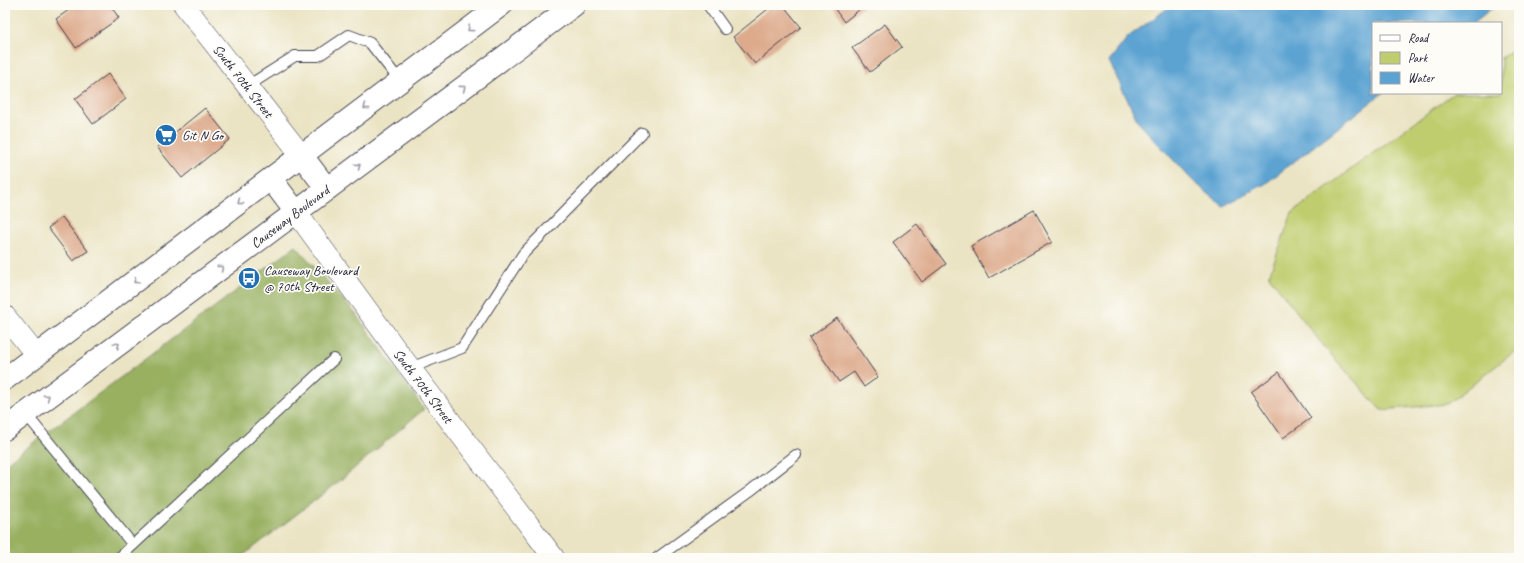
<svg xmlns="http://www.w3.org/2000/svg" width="1524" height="563" font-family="Caveat,sans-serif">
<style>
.green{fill:#c0cd6e;stroke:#717854}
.forest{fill:#98b061;stroke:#5d694e}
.water{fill:#5ba3d2;stroke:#3e6286}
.building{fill:#ddaa8c}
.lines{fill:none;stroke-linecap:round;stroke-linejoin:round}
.service-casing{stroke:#403f50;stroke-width:12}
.minor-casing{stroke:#403f50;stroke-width:22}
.secondary-casing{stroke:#403f50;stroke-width:24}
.service{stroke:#fff;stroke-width:10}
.minor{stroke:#fff;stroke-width:21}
.secondary{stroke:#fff;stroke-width:22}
.oneway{stroke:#9c9ca7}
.labels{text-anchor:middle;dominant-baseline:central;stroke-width:3.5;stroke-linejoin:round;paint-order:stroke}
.street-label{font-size:14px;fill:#22223b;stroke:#fdfcf7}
.poi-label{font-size:14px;fill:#22223b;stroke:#fdfcf7;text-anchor:start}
</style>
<rect width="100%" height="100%" fill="#fdfcf7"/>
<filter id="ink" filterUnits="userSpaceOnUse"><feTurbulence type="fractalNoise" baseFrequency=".025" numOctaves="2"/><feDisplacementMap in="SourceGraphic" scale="8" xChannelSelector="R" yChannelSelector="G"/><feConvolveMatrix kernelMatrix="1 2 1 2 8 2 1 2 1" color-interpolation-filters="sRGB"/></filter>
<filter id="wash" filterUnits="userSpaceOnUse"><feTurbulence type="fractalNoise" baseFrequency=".012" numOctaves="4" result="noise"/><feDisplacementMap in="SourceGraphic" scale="16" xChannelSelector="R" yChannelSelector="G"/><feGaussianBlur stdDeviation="0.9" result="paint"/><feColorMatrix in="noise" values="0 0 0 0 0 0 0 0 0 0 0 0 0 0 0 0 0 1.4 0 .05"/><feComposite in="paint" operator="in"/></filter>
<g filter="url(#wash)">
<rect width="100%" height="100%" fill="#ebe4c4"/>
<polygon class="green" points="1519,45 1519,348 1447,404 1381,410 1325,348 1269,276 1292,213 1454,93 1501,93 1501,58"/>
<polygon class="forest" points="296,246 355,313 424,409 336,484 240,558 5,558 5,464"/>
<polygon class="water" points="1172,5 1496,5 1473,23 1373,23 1373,93 1383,93 1265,184 1223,206 1192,180 1138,122 1109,61 1128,37"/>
<g id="blocks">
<g class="building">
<polygon points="76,5 110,5 119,18 76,48 56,19"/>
<polygon points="773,5 783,5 801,27 755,64 733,37"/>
<polygon points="832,5 865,5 844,22"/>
<polygon points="885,24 902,47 870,72 852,48"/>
<polygon points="108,74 126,99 93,124 75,99"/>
<polygon points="205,108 230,139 182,178 157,147"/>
<polygon points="1034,210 1052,242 989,278 971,246"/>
<polygon points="62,217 88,251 73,261 48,228"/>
<polygon points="917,224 946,264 922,282 893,242"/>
<polygon points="837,318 878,377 864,387 854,372 839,382 809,338"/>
<polygon points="1279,372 1311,418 1283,438 1251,392"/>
</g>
</g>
</g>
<g filter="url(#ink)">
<use href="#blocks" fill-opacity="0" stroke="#403f50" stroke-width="1"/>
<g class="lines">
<g class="service-casing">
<g id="service">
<polyline points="708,5 725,29"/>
<polyline points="246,87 295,56 318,56 349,35 370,43 400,81"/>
<polyline points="410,368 462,348 523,254 642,133"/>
<polyline points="25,413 133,545"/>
<polyline points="119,558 334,359"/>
<polyline points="657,558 750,491 796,455"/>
</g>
</g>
<g class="minor-casing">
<g id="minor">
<polyline points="184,5 302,156"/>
<polyline points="296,212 395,348 554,558"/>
<polyline points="5,316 37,356"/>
</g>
</g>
<g class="secondary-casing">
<g id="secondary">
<polyline points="302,156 327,189"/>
<polyline points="271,179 296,212"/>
<polyline points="5,379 501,5"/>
<polyline points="5,429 574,5"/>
</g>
</g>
<use href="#service" class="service"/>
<use href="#minor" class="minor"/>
<use href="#secondary" class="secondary"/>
</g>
<defs><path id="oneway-chevron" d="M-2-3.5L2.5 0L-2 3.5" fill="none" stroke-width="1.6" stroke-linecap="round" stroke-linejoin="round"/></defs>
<g class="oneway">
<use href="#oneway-chevron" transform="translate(470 29) rotate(143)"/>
<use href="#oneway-chevron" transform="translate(463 88) rotate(-37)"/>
<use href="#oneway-chevron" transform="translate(366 107) rotate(143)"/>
<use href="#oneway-chevron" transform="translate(358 166) rotate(-37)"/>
<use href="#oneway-chevron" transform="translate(240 202) rotate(143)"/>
<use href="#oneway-chevron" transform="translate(221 268) rotate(-37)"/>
<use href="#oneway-chevron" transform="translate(136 281) rotate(143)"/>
<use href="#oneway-chevron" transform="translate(117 345) rotate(-37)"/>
<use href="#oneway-chevron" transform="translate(47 397) rotate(-37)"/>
</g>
</g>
<defs>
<g id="supermarket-disc" transform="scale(1.15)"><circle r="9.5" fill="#1f6fb2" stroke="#fdfcf7"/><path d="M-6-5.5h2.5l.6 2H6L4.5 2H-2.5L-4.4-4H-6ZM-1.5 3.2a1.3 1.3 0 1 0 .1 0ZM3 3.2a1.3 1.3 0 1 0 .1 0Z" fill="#fff"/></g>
<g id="bus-disc" transform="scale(1.15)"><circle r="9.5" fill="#1f6fb2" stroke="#fdfcf7"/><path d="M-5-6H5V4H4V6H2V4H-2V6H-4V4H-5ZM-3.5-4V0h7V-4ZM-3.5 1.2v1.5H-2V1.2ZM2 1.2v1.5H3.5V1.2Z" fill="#fff"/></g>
</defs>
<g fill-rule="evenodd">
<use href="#supermarket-disc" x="166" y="135"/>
<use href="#bus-disc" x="249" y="278"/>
</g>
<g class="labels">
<g class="street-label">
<text transform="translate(243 81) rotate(52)">South 70th Street</text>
<text transform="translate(290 217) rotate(-37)">Causeway Boulevard</text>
<text transform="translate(423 386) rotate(53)">South 70th Street</text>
</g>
<g class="poi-label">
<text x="182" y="135">Git N Go</text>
<text x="264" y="270">Causeway Boulevard<tspan x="264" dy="16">@ 70th Street</tspan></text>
</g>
</g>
<rect width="1524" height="563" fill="none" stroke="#fdfcf7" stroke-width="20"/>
<rect x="1372" y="22" width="130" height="72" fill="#fdfcf7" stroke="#a5a5ac"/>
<rect x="1380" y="35" width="20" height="6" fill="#ffffff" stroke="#a5a5ac"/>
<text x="1408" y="42" font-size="12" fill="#22223b">Road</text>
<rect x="1380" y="52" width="20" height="12" fill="#c0cd6e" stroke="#a5a5ac"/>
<text x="1408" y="62" font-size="12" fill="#22223b">Park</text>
<rect x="1380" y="72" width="20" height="12" fill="#5ba3d2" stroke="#a5a5ac"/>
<text x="1408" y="82" font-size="12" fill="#22223b">Water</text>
</svg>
